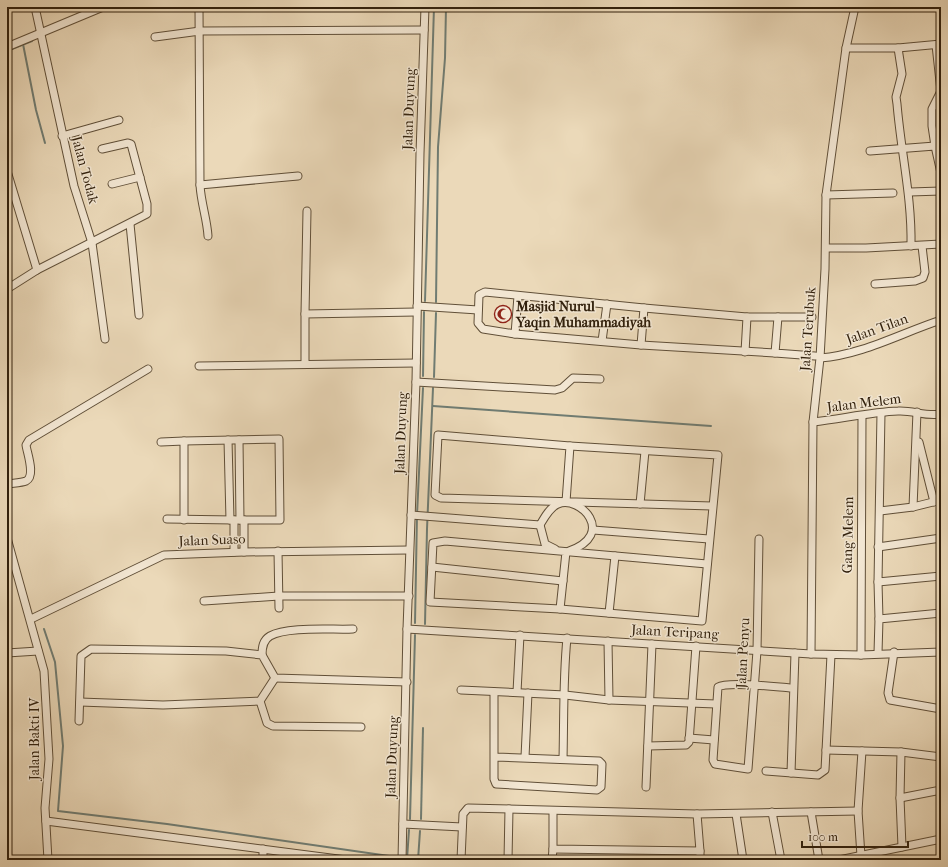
<svg xmlns="http://www.w3.org/2000/svg" width="948" height="867" font-family="'IM FELL French Canon',serif">
<style>
.lines{fill:none;stroke-linecap:round;stroke-linejoin:round}
.stream{stroke:#707c72;stroke-width:2}
.street-casing{stroke:#604f38;stroke-width:9}
.street{stroke:#f2e6d2;stroke-width:7}
.labels{text-anchor:middle;dominant-baseline:central;stroke-width:3;stroke-linejoin:round;paint-order:stroke}
.street-label{font-size:14px;fill:#32210d;stroke:#f2e6d2}
.poi-label{font-size:14px;font-weight:bold;fill:#32210d;stroke:#f2e6d2;text-anchor:start}
</style>
<rect width="100%" height="100%" fill="#ebd9b9"/>
<filter id="stains"><feTurbulence type="fractalNoise" baseFrequency=".005" numOctaves="4"/><feColorMatrix values="0 0 0 0 .2 0 0 0 0 .09 0 0 0 0 .02 0 0 0 .5 -.17"/></filter>
<radialGradient id="worn" r=".72"><stop offset=".6" stop-color="#630" stop-opacity="0"/><stop offset="1" stop-color="#630" stop-opacity=".3"/></radialGradient>
<g class="lines">
<g class="stream">
<polyline points="23,44 36,110 45,143"/>
<polyline points="7,51 32,41"/>
<polyline points="425,301 434,7"/>
<polyline points="436,302 438,147 445,58 446,7"/>
<polyline points="423,376 424,312"/>
<polyline points="434,377 436,313"/>
<polyline points="433,406 711,426"/>
<polyline points="415,623 417,515 423,388"/>
<polyline points="425,624 427,529 433,388"/>
<polyline points="44,629 55,662 63,746 58,811 167,824 396,857"/>
<polyline points="410,819 415,635"/>
<polyline points="421,819 423,728"/>
<polyline points="407,859 409,830"/>
<polyline points="418,860 420,831"/>
</g>
<g class="street-casing">
<g id="street">
<polyline points="35,7 74,186 92,243 105,339"/>
<path d="M199 7 200 185C201 203 207 219 208 236"/>
<polyline points="155,37 200,31 424,30"/>
<polyline points="7,47 103,7"/>
<polyline points="846,48 898,48 941,44"/>
<path d="M898 48 902 74 896 97 897 104C901 152 912 198 911 246"/>
<polyline points="62,136 119,120"/>
<polyline points="935,146 932,126 932,109 941,91 936,45"/>
<polyline points="870,151 935,146 941,173"/>
<polyline points="7,171 37,270 7,289"/>
<polyline points="112,184 140,177"/>
<polyline points="200,185 298,176"/>
<polyline points="910,192 941,191"/>
<polyline points="826,195 893,193"/>
<polyline points="130,224 139,315"/>
<polyline points="826,248 866,248 941,244"/>
<polyline points="37,270 147,214 147,204 131,144 128,143 102,149"/>
<polyline points="875,284 915,281 923,278 925,272 922,246"/>
<polyline points="417,306 478,310"/>
<polyline points="305,314 307,211"/>
<polyline points="812,317 778,317 775,353 815,356"/>
<polyline points="515,334 518,296"/>
<polyline points="602,341 607,304"/>
<polyline points="641,345 644,308"/>
<polyline points="745,352 747,317"/>
<polyline points="775,353 641,345 515,334 483,329 478,323 479,295 485,292 644,308 747,317 778,317"/>
<path d="M820 358C862 355 901 333 941 320"/>
<polyline points="305,364 305,314 416,312"/>
<polyline points="199,366 416,363"/>
<polyline points="416,382 555,390 562,388 573,378 600,379"/>
<polyline points="881,413 878,582 941,576"/>
<path d="M813 422C841 419 871 412 898 411 913 410 926 417 941 414"/>
<polyline points="228,440 230,520"/>
<polyline points="239,440 240,520"/>
<polyline points="184,441 279,439 280,520 234,520 234,552"/>
<polyline points="161,442 184,441 184,520"/>
<polyline points="919,442 934,502"/>
<path d="M7 484C13 483 21 483 26 481 36 476 27 453 26 445L29 440 148 369"/>
<polyline points="566,502 570,446 438,435 435,495 441,498 712,506"/>
<polyline points="640,504 645,451"/>
<polyline points="913,507 917,412"/>
<polyline points="880,511 913,507 941,500"/>
<path d="M411 515 540 525C544 518 550 507 558 504 580 495 617 534 569 551"/>
<polyline points="167,519 234,520"/>
<polyline points="244,520 244,552"/>
<polyline points="540,525 545,544 555,549"/>
<polyline points="593,530 709,539"/>
<polyline points="7,538 44,671 49,759 45,808 48,860"/>
<polyline points="940,538 941,549"/>
<path d="M759 539 757 651 748 769 715 764 713 760 718 687C728 681 776 687 790 688"/>
<polyline points="878,547 941,538"/>
<polyline points="278,551 279,608"/>
<polyline points="566,552 560,609 430,602 433,543 445,541 707,564"/>
<polyline points="432,567 563,581"/>
<polyline points="878,582 879,619"/>
<polyline points="204,601 279,596 409,596"/>
<polyline points="560,609 702,621 718,455 570,446"/>
<polyline points="609,613 615,556"/>
<polyline points="31,619 164,555 244,552 409,550"/>
<polyline points="407,629 811,654 861,655 941,652"/>
<polyline points="608,641 609,700"/>
<polyline points="894,652 888,693 890,700 941,709"/>
<polyline points="7,653 38,651"/>
<polyline points="878,653 879,619 941,613"/>
<polyline points="811,654 813,422 820,358 825,269 826,195 846,48 855,7"/>
<path d="M262 655C262 647 263 640 270 636 287 626 333 630 353 629"/>
<polyline points="861,655 862,416"/>
<polyline points="461,690 565,695 609,700 716,704"/>
<polyline points="494,692 494,779 496,784 597,790 601,787 602,764 599,761 496,757"/>
<polyline points="517,692 520,635"/>
<polyline points="260,701 267,723 273,726 361,727"/>
<polyline points="80,702 163,705 260,701 275,678"/>
<polyline points="79,721 81,656 91,649 226,651 262,655 275,678 407,682"/>
<polyline points="689,738 714,740"/>
<polyline points="648,746 686,745 689,742 696,646"/>
<polyline points="826,750 901,752 941,757"/>
<polyline points="901,752 900,798 941,790"/>
<polyline points="525,757 528,693"/>
<path d="M563 759C564 718 563 678 567 638"/>
<polyline points="766,771 818,775 825,770 831,655"/>
<polyline points="791,773 795,653"/>
<polyline points="646,787 652,644"/>
<polyline points="900,798 902,847"/>
<polyline points="553,811 553,849 700,851 697,814"/>
<polyline points="772,812 781,860"/>
<polyline points="811,812 819,860"/>
<polyline points="736,814 743,860"/>
<polyline points="46,821 346,860"/>
<polyline points="403,824 462,827"/>
<polyline points="263,849 263,860"/>
<polyline points="700,851 700,860"/>
<polyline points="861,856 858,811 862,751"/>
<polyline points="402,860 407,629 416,382 420,153 425,7"/>
<polyline points="461,860 463,814 468,808 697,814 858,811"/>
<polyline points="508,860 509,809"/>
<polyline points="552,860 553,849"/>
<polyline points="839,860 941,839"/>
</g>
</g>
<use href="#street" class="street"/>
</g>
<defs>
<g id="mosque-ring" transform="scale(0.9)"><circle r="9.5" fill="#f2e6d2" stroke="#8f2418" stroke-width="1.5"/><path d="M3.5-4.9A6 6 0 1 0 3.5 4.9A5 5 0 1 1 3.5-4.9Z" fill="#8f2418"/></g>
</defs>
<g fill-rule="evenodd">
<use href="#mosque-ring" x="503" y="314"/>
</g>
<g class="labels">
<g class="street-label">
<text transform="translate(409 109) rotate(-88)">Jalan Duyung</text>
<text transform="translate(85 170) rotate(75)">Jalan Todak</text>
<text transform="translate(808 329) rotate(-86)">Jalan Terubuk</text>
<text transform="translate(877 329) rotate(-20)">Jalan Tilan</text>
<text transform="translate(864 403) rotate(-7)">Jalan Melem</text>
<text transform="translate(401 433) rotate(-88)">Jalan Duyung</text>
<text transform="translate(848 535) rotate(-89)">Gang Melem</text>
<text transform="translate(212 540) rotate(-2)">Jalan Suaso</text>
<text transform="translate(675 632) rotate(3)">Jalan Teripang</text>
<text transform="translate(743 653) rotate(-87)">Jalan Penyu</text>
<text transform="translate(34 739) rotate(-90)">Jalan Bakti IV</text>
<text transform="translate(392 757) rotate(-88)">Jalan Duyung</text>
</g>
<g class="poi-label">
<text x="516" y="306">Masjid Nurul<tspan x="516" dy="16">Yaqin Muhammadiyah</tspan></text>
</g>
</g>
<rect width="948" height="867" fill="none" stroke="#ebd9b9" stroke-width="24"/>
<rect x="8" y="8" width="932" height="851" fill="none" stroke="#32210d" stroke-width="2"/>
<rect x="12" y="12" width="924" height="843" fill="none" stroke="#32210d"/>
<path d="M802 841v6h106v-6" fill="none" stroke="#32210d" stroke-width="2"/>
<text x="808" y="841" font-size="12" fill="#32210d" stroke="#f2e6d2" stroke-width="3" paint-order="stroke">100 m</text>
<rect width="100%" height="100%" filter="url(#stains)"/>
<rect width="100%" height="100%" fill="url(#worn)"/>
</svg>
